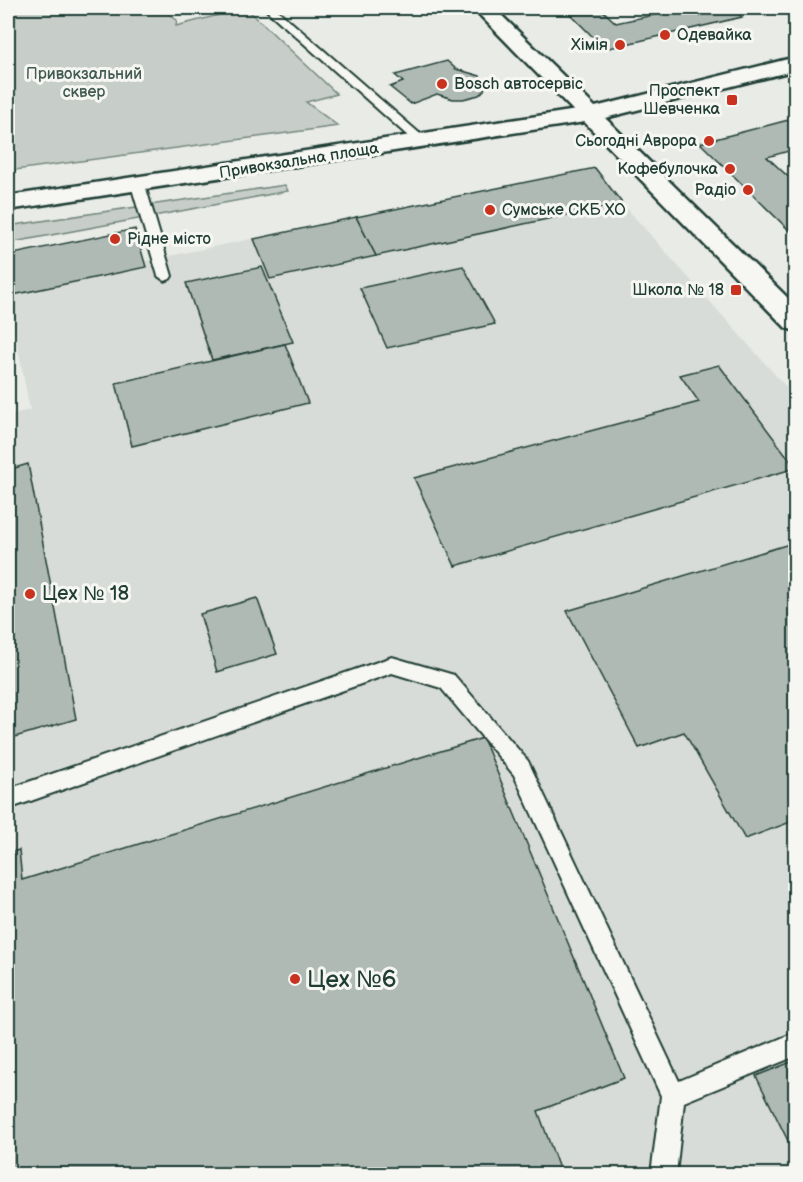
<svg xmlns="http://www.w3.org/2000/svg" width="803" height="1182" font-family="'Balsamiq Sans',sans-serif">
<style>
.built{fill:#d8dcd8}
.green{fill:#c7cec9;stroke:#73867e;stroke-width:1.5}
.building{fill:#b0bab5;stroke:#1f3d34;stroke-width:1.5}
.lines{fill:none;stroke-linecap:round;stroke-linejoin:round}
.lane-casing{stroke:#1f3d34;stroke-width:4}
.secondary-casing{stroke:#1f3d34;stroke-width:5}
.primary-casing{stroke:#1f3d34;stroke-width:5}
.lane{fill:#f6f6f2;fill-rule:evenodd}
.secondary{fill:#f6f6f2;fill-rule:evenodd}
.primary{fill:#f6f6f2;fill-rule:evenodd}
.poi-dot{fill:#c8321e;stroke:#f6f6f2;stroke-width:2}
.labels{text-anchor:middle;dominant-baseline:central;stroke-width:6;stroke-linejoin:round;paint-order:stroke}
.far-poi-label{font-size:16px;fill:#1f3d34;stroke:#f6f6f2;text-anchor:end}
.far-park-label{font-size:16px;fill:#415a52;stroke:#f6f6f2}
.far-street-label{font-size:16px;fill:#1f3d34;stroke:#f6f6f2}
.poi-label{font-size:20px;fill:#1f3d34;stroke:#f6f6f2;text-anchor:start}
.near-poi-label{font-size:24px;fill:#1f3d34;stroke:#f6f6f2;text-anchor:start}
</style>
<rect width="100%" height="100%" fill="#e9ebe7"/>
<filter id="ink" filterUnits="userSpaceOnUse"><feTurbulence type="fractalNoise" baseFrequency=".0167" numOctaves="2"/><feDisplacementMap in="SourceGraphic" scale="12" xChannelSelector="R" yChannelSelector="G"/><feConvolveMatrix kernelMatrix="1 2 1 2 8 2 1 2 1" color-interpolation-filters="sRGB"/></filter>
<g filter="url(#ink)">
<polygon class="built" points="595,168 622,203 795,397 795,1174 8,1174 8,415 30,410 8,296 146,267 145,261"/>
<g class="green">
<polygon points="8,8 159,8 177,20 176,26 246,8 337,94 306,102 338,126 8,171"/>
<polygon points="285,185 288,191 8,243 8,226"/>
</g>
<g class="building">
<polygon points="564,8 600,8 616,23 686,8 731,8 742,17 605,49"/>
<polygon points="447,61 456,69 480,76 486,85 484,90 479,95 463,99 453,99 437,94 411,104 390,87 403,82 395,75"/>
<polygon points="796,118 796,149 767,157 796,184 796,237 700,143"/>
<polygon points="595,168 622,203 376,256 356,217"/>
<polygon points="356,217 376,256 270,279 254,239"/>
<polygon points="135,229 146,267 8,296 8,255"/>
<polygon points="463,266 495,324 387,348 360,288"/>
<polygon points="262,267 293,342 212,360 186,283"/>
<polygon points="285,344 308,403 132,446 116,383"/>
<polygon points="719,365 796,468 455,566 414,478 699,402 680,375"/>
<polygon points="28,464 76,719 8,739 8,470"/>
<polygon points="796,542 796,820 745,839 684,732 639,748 567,611"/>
<polygon points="257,598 277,654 217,672 200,614"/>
<polygon points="483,738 624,1078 538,1111 561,1174 8,1174 8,853 19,850 22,880"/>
<polygon points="796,1060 796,1157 756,1076"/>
</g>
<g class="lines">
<g class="lane-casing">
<g id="lane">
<polygon points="264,8 275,8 426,139 428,142 426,145 418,145"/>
<polygon points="138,181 145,185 172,276 170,279 165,281 158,276 131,185"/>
<polygon points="392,657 454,675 528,761 679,1081 796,1032 796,1056 684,1102 676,1174 651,1174 661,1096 514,775 441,688 392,673 8,809 8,789"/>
</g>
</g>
<g class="secondary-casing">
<polygon id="secondary" points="590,108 598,110 601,115 598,120 8,210 8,196"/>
</g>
<g class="primary-casing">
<polygon id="primary" points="473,8 494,8 595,107 796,57 796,70 605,118 796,306 796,331 786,328"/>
</g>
<use href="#lane" class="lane"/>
<use href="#secondary" class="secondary"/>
<use href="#primary" class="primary"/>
</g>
</g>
<g class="poi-dot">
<circle cx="665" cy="35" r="6"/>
<circle cx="620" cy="45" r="6"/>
<circle cx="442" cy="84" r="6"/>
<rect x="726" y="94" width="12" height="12" rx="3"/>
<circle cx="709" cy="141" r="6"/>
<circle cx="730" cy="169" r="6"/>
<circle cx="748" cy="190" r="6"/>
<circle cx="490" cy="210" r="6"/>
<circle cx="115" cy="239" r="6"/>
<rect x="730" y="284" width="12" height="12" rx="3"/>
<circle cx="30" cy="594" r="6"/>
<circle cx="295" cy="979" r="6"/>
</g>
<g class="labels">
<g class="far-poi-label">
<text x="677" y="35" text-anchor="start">Одевайка</text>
<text x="608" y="45">Хімія</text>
<text x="454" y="84" text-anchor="start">Bosch автосервіс</text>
<text x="720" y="91">Проспект<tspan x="720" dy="18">Шевченка</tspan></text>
<text x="697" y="141">Сьогодні Аврора</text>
<text x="718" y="169">Кофебулочка</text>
<text x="736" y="190">Радіо</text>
<text x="502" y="210" text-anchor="start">Сумське СКБ ХО</text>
<text x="127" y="239" text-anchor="start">Рідне місто</text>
<text x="724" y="290">Школа № 18</text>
</g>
<g class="far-park-label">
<text x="84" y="74">Привокзальний<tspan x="84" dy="18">сквер</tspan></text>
</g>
<g class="far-street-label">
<text transform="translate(299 161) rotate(-9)">Привокзальна площа</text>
</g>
<g class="poi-label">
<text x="42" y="594">Цех № 18</text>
</g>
<g class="near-poi-label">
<text x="307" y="979">Цех №6</text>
</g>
</g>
<rect width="803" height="1182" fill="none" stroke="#f6f6f2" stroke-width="30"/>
<rect x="15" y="15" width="773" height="1152" fill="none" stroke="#1f3d34" stroke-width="2" filter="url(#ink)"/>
</svg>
